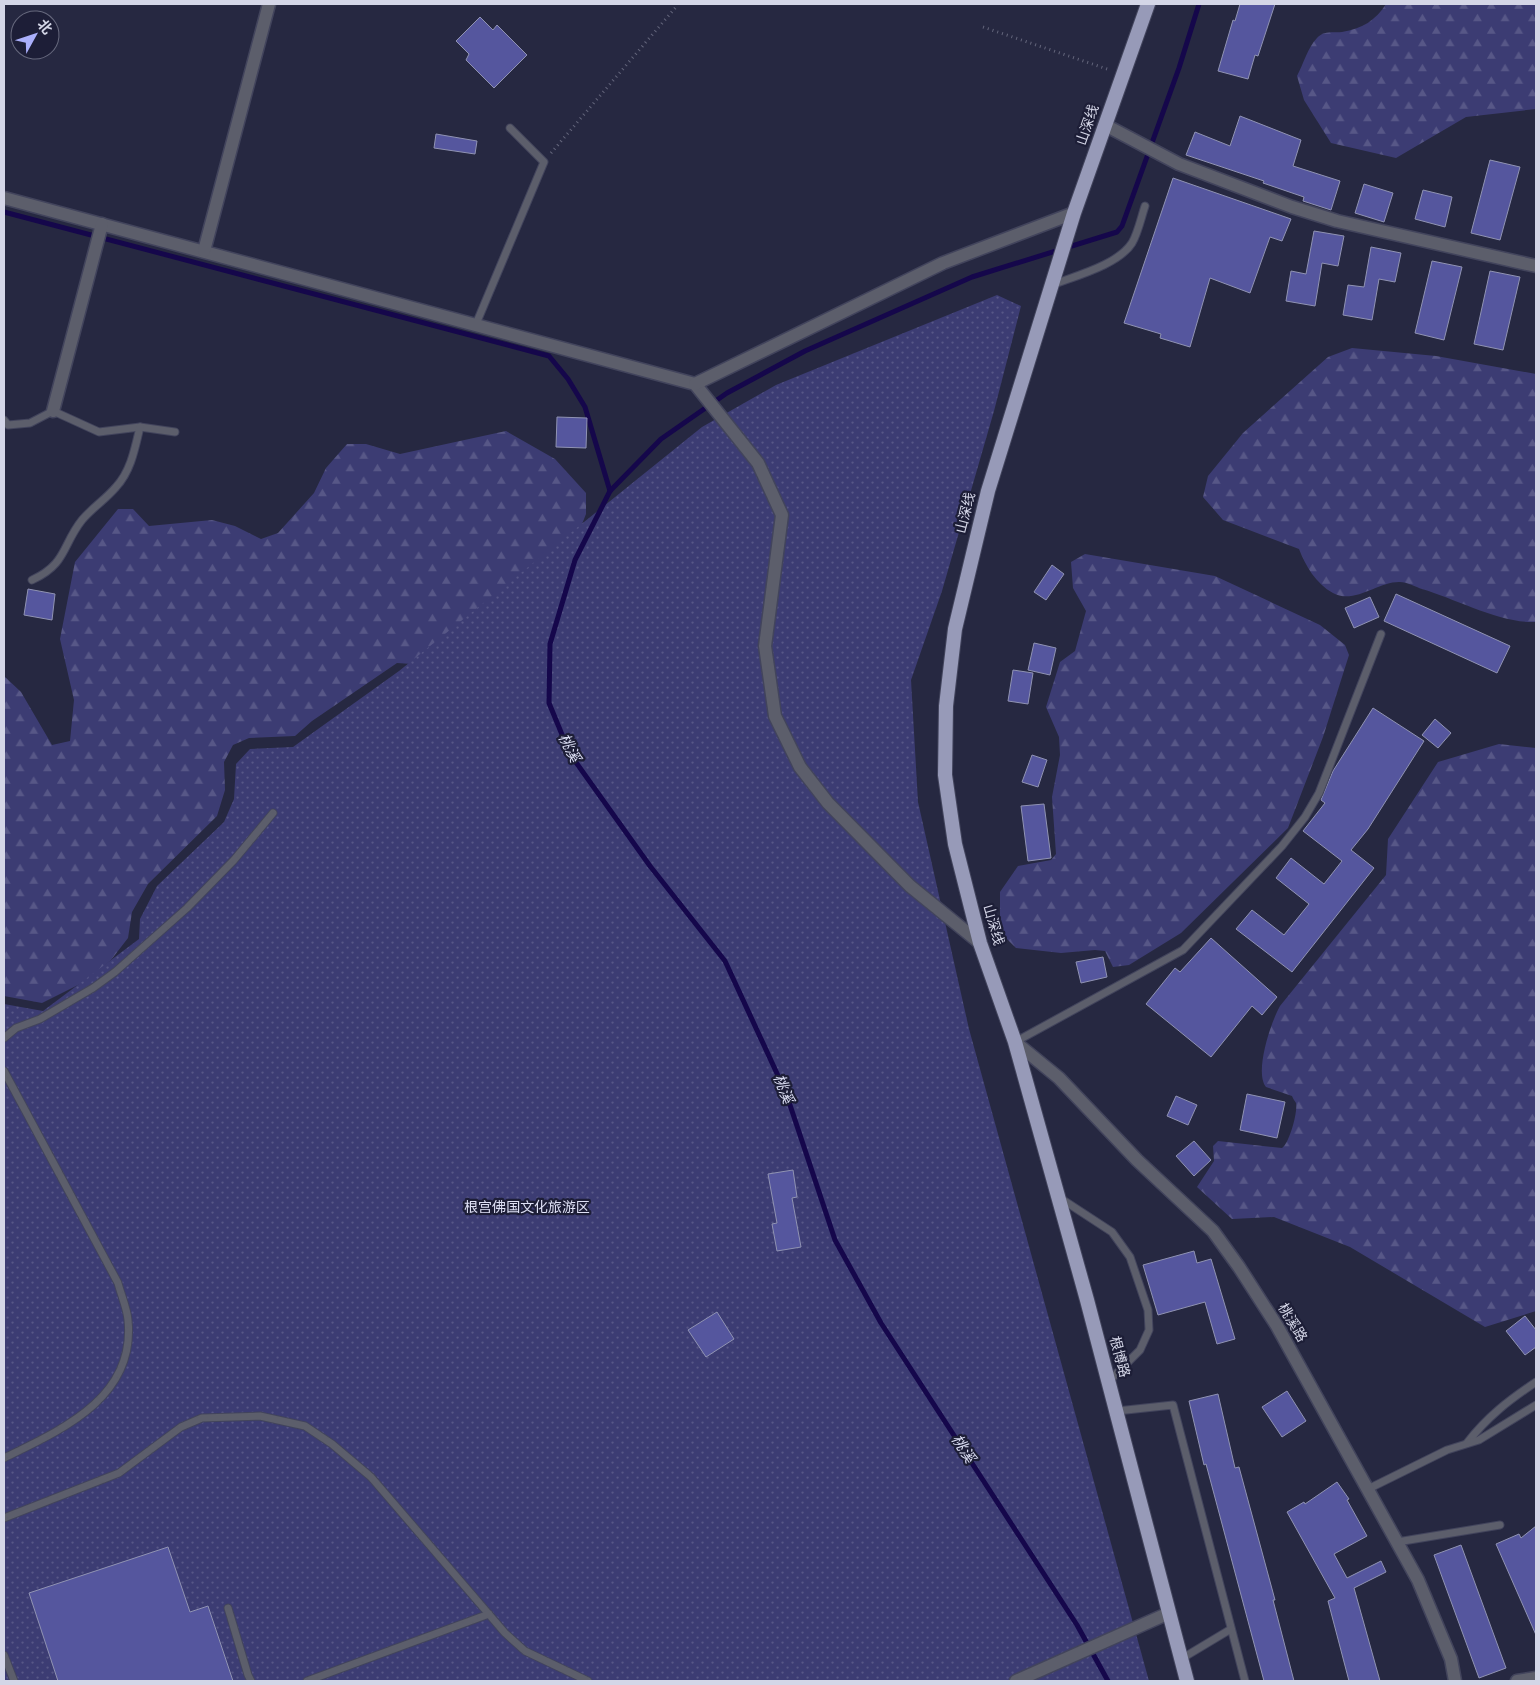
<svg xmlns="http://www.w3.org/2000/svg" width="1540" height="1685" font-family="'Alegreya Sans','Noto Sans SC',sans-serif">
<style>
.forest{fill:url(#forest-firs)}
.park{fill:url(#park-dots)}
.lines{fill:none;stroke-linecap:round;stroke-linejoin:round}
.stream{stroke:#15074b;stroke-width:5}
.building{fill:#55569e;stroke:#9093b3}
.service-casing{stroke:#42445c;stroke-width:9}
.minor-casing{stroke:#42445c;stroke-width:15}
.tertiary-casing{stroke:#42445c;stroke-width:15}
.trunk-casing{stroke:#42445c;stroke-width:16}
.path{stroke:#64667c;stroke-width:3;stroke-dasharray:1 4;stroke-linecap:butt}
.service{stroke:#5c5e6b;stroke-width:7}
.minor{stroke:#5c5e6b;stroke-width:12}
.tertiary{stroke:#5c5e6b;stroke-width:12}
.trunk{stroke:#979ab8;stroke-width:14}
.labels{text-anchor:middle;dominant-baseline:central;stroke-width:4.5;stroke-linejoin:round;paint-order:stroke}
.street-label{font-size:14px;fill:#d4d6e7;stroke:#1d1e37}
.park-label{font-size:14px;fill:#dfe1f6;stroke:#1d1e37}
.water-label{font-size:15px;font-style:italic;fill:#dcdff4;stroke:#1d1e37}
</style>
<defs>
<pattern id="forest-firs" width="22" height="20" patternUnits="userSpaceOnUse" patternTransform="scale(1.25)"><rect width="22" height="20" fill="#3c3c73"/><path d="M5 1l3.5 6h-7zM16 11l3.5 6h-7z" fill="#575787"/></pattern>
<pattern id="park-dots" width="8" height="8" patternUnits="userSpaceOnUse" patternTransform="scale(1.25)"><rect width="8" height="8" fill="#3c3c73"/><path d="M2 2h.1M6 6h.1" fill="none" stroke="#575787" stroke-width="1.8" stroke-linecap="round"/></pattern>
</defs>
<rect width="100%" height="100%" fill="#262841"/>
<g class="forest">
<path d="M1386 4H1536V109L1466 117 1396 158 1331 143 1304 100 1297 76C1303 65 1308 47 1317 38 1324 30 1333 33 1342 32 1362 29 1376 20 1386 4Z"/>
<path d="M1352 348 1436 356 1536 374V622C1502 624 1456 599 1422 589 1416 587 1407 582 1400 582 1379 581 1354 605 1333 593 1316 584 1305 565 1299 549L1223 520 1203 497 1208 476 1243 433 1328 357Z"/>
<polygon points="506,431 555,459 586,493 586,514 567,562 412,664 397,663 312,721 295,736 249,738 233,745 224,762 225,790 217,816 148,884 132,912 128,938 111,960 88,980 42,1003 4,996 4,676 21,692 52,745 70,741 74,700 60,639 75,562 118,509 133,509 149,526 212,520 235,526 261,539 278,533 314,493 326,468 347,444 366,444 400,454"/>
<polygon points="1085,554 1215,576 1320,625 1345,645 1349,655 1323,737 1288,828 1181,933 1129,965 1113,967 1105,951 1095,950 1061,953 1016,948 1005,937 1000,917 1000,892 1018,866 1051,860 1056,854 1052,797 1060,755 1059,737 1046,707 1060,662 1075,651 1086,611 1073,588 1071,562"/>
<path d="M1499 744 1536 748V1311L1485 1327 1350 1247 1274 1217 1232 1219 1197 1187 1214 1161 1213 1146 1218 1141 1282 1148C1289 1144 1298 1112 1296 1103 1295 1101 1293 1099 1292 1096L1266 1087C1254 1072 1271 1022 1280 1006L1386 875 1388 839 1438 762Z"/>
</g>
<polygon class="park" points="997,295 1021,306 994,411 942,591 911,680 918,802 969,1029 1149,1681 4,1681 4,1004 43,1011 139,939 140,919 157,886 224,822 234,799 236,764 250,749 293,747 399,671 702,427 776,385"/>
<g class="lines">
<g class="stream">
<polyline points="4,212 549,356 568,379 585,407 610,491"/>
<polyline points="1108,1681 1077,1625 881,1323 835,1240 786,1093 725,961 650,866 570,754 549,703 550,644 575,560 610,491 661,439 727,393 805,351 972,277 1117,232 1122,226 1179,68 1199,4"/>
</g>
</g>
<g class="building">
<polygon points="1240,4 1275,4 1258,56 1255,55 1248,79 1218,71 1233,20 1235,21"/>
<polygon points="480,17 493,30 497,25 527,55 494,88 466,60 469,54 456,41"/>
<polygon points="1240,116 1301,140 1293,166 1340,181 1331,210 1303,201 1304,197 1263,183 1264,181 1186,155 1195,132 1230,146"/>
<polygon points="436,134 477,141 475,154 434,148"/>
<polygon points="1490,160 1520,167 1500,240 1471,233"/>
<polygon points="1173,178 1291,219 1282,241 1270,237 1250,293 1210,278 1190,347 1160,338 1161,334 1124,323"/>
<polygon points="1364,184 1393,193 1384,222 1355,213"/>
<polygon points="1423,190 1452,197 1445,227 1415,219"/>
<polygon points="1314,231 1344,236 1338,266 1322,263 1315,306 1286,301 1291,271 1306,274"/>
<polygon points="1371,247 1401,253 1395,282 1379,279 1372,320 1343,315 1348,285 1364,287"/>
<polygon points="1432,261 1462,267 1444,340 1415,333"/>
<polygon points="1490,271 1520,277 1503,350 1474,344"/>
<polygon points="557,417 587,418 586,448 556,447"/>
<polygon points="1052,565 1064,574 1046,600 1034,592"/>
<polygon points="28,589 55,594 52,620 24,615"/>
<polygon points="1396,594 1510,646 1497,673 1384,621"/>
<polygon points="1370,597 1379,617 1354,628 1345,608"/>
<polygon points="1034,643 1056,648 1050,675 1028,670"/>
<polygon points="1013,670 1033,673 1028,704 1008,701"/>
<polygon points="1373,708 1424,741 1368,829 1351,850 1374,868 1292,972 1236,929 1252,910 1284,935 1309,904 1276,878 1291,858 1324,884 1342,861 1303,831 1325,803 1321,800 1333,771"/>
<polygon points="1435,719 1451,733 1438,748 1422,735"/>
<polygon points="1032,755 1047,760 1038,787 1022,782"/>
<polygon points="1044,804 1051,858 1028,861 1021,806"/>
<polygon points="1211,938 1277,997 1262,1015 1252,1006 1211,1057 1146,1004 1175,968 1180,972"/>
<polygon points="1103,957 1107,977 1081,983 1076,962"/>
<polygon points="1247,1094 1285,1102 1277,1138 1240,1130"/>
<polygon points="1176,1096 1197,1105 1188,1125 1167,1116"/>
<polygon points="1194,1141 1211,1160 1194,1176 1176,1156"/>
<polygon points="793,1170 797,1197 792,1198 801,1247 777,1251 772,1224 777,1223 768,1174"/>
<polygon points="1194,1251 1197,1263 1211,1259 1235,1339 1217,1344 1205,1302 1158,1315 1143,1265"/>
<polygon points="717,1312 734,1339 706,1357 688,1330"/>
<polygon points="1525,1316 1536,1330 1536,1347 1525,1355 1506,1331"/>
<polygon points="1287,1391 1306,1421 1282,1437 1262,1407"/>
<polygon points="1218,1394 1235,1468 1239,1467 1275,1600 1273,1600 1294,1681 1264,1681 1206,1464 1204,1465 1189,1401"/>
<polygon points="1337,1482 1349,1499 1347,1500 1367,1536 1334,1554 1347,1578 1381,1561 1386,1572 1354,1588 1380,1681 1349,1681 1328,1601 1335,1598 1287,1512 1304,1502 1305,1504"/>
<polygon points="1536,1526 1536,1635 1496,1544 1519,1534 1521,1538"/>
<polygon points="1461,1545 1506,1668 1479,1678 1434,1555"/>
<polygon points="168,1547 190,1612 208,1606 233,1681 58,1681 29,1593"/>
</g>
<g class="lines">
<g class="service-casing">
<g id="service">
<path d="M1052 285C1075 276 1118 265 1132 243 1138 233 1141 218 1145 206"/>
<polyline points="476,324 544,162 510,128"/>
<polyline points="4,420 8,425 30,423 53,411 99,432 140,427 175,432"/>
<path d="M32 580C67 564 62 545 82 520 92 508 106 499 116 487 131 471 135 448 140 427"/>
<polyline points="4,1038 16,1028 40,1019 93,988 115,972 187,908 234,860 273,813"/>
<polyline points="1015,1042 1183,950 1282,846 1305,817 1319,793 1381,634"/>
<path d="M4 1071 118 1283C121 1295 127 1308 128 1320 136 1398 61 1430 4 1458"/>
<polyline points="1060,1198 1112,1232 1130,1257 1148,1310 1149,1330 1140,1350 1109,1381"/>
<polyline points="1117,1411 1173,1405 1245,1681"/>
<path d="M1467 1443C1487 1417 1509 1400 1536 1382"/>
<polyline points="1368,1489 1447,1450 1479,1440 1536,1405"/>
<polyline points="4,1518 119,1473 181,1427 202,1418 260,1416 305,1426 332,1444 371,1477 505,1633 525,1651 588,1681"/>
<polyline points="1397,1542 1500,1525"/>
<polyline points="228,1608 248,1675 251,1681"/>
<polyline points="4,1655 14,1681"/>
<polyline points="1181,1659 1231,1629"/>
<polyline points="307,1681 489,1614"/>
</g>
</g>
<g class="minor-casing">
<g id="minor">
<polyline points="1105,125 1179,164 1292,207 1337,221 1536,266"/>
<polyline points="4,198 695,384 758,463 782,515 765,646 775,716 800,767 828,803 910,886 980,943"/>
<polyline points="204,251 269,4"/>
<polyline points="695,384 943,263 1074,213"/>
<polyline points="53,411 102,224"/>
<polyline points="1016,1681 1169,1613"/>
<polyline points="1517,1681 1536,1678"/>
</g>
</g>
<g class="tertiary-casing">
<polyline id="tertiary" points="1015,1042 1059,1078 1137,1160 1213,1231 1239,1267 1277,1326 1418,1580 1451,1659 1455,1681"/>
</g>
<g class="trunk-casing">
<polyline id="trunk" points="1148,4 1074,213 988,491 955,629 946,706 945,775 955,844 980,943 1015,1042 1087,1300 1187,1681"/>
</g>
<g class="path">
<polyline points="983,27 1110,70"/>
<polyline points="551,153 676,7"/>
</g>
<use href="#service" class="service"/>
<use href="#minor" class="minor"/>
<use href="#tertiary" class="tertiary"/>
<use href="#trunk" class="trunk"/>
</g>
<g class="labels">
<g class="street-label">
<text transform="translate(1088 125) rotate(-71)">山深线</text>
<text transform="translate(966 513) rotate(-76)">山深线</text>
<text transform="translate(993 925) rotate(74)">山深线</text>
<text transform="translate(1292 1323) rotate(59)">桃溪路</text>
<text transform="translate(1119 1357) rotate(75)">根博路</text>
</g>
<g class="park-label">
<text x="527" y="1208">根宫佛国文化旅游区</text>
</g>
<g class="water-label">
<text transform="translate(569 748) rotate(63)">桃溪</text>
<text transform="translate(783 1089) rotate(68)">桃溪</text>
<text transform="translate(963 1449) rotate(57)">桃溪</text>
</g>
</g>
<rect width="1540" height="1685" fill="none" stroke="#d4d6e7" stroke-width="10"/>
<g transform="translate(35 35) rotate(50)"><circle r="24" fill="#1d1e37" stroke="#66687d"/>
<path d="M0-4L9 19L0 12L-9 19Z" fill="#aaaffb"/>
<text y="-8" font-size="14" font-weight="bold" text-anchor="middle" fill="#d4d6e7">北</text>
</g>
</svg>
